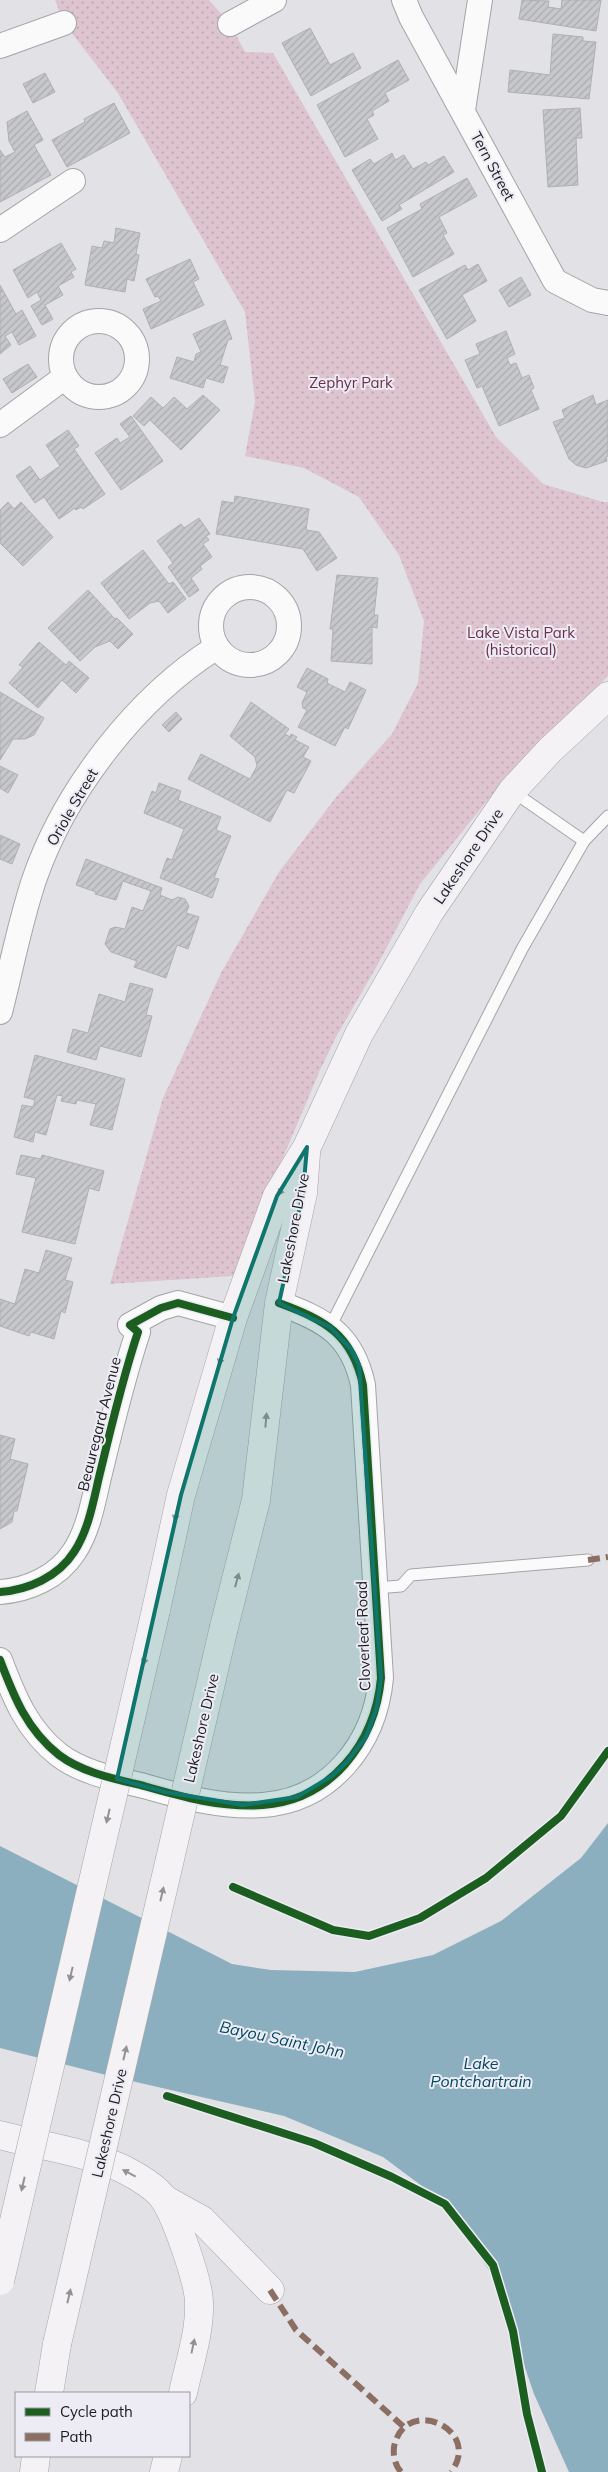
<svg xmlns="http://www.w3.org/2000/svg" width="608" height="2472" font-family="Mulish,sans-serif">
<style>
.park{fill:url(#park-dots)}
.water{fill:#8cafc0}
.building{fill:url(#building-hatch);stroke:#aeb0b3}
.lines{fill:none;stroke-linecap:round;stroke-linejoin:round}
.lane-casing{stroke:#a5a5a8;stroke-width:13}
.street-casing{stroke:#a5a5a8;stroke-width:26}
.secondary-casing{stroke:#a5a5a8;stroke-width:29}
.lane{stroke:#fafafb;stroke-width:11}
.street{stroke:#fafafb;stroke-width:24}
.secondary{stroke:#f4f2f4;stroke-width:28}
.secondary-bridge-casing{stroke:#a5a5a8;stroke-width:29;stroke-linecap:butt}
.secondary-bridge{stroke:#f4f2f4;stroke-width:28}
.quiet{stroke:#8d6e63;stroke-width:6;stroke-dasharray:12 6;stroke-linecap:butt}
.cycleway-casing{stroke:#edecf5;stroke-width:11}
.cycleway{stroke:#1b5e20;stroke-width:8}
.oneway{fill:#939294}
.marked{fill:#0f766e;fill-opacity:0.2;stroke:#0f766e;stroke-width:4;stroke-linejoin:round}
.labels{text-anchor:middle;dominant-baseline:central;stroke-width:4;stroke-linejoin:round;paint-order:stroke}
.street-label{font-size:15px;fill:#1c1c1f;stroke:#edecf5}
.park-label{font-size:15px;fill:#6d304b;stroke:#edecf5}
.water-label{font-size:16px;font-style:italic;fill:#004961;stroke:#edecf5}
</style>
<defs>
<pattern id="park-dots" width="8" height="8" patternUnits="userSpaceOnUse" patternTransform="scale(1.25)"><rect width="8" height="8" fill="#ddc4cf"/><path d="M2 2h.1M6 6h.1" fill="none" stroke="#bda8b1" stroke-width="1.8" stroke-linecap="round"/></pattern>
<pattern id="building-hatch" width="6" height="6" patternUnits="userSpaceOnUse" patternTransform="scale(1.25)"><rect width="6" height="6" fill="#c7c8cb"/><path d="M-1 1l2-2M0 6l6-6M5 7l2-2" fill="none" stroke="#aaabae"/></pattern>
</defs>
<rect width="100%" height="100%" fill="#e1e1e6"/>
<polygon class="park" points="55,0 209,0 230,24 245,52 273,53 496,437 543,484 603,502 608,502 608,676 503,781 420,884 378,964 336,1037 320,1070 233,1276 110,1284 163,1098 221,973 279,872 337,796 392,734 418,683 424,621 399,555 359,497 304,468 245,456 255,402 245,312 118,93 64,23"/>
<polygon class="water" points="608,1823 608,2472 569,2472 534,2394 494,2277 438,2198 383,2157 284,2116 114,2077 0,2048 0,1846 232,1964 271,1970 355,1972 433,1955 501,1921 581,1858"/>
<g class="building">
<polygon points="522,0 549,1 548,7 561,9 562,0 601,0 596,31 519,19"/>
<polygon points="310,28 330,65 353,53 361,68 311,96 282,43"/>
<polygon points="553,34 583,37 583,41 596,42 589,99 508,92 510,70 550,75"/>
<polygon points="398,60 409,80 385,93 389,101 372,111 374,115 367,119 378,139 345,157 317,105"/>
<polygon points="45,73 55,92 33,103 23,84"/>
<polygon points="114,103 130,133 67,167 52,140 85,122 84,119"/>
<polygon points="580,108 582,138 576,138 578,185 548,187 543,110"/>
<polygon points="27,111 43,140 34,145 51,175 0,202 0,150 5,157 15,152 9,141 7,122"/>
<polygon points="392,153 395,160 404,155 413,169 426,162 428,165 444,156 454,172 399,205 402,209 382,221 352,170 370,159 374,164"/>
<polygon points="467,178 477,196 439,217 447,233 443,235 454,254 413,277 387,228 422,209 420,204"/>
<polygon points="116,228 140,233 136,254 139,255 134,281 127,279 125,292 85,285 92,246 102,248 104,241 114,243"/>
<polygon points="61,243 76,269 71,272 74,277 58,286 63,295 45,305 53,319 42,325 31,306 41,300 37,292 28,298 13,270"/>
<polygon points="190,259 199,279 193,282 204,305 151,329 143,309 161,301 158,296 155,297 146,279"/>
<polygon points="478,264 487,281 462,295 476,321 447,339 419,290 465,265 468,270"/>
<polygon points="521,277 531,295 509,307 499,290"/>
<polygon points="0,285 16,314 22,310 36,336 19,345 12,332 5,336 11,345 0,354"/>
<polygon points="225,320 232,339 228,340 220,365 228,367 223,383 206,378 203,388 170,378 177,357 194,362 196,354 201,352 193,334"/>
<polygon points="506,331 515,354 507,358 510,365 516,363 522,378 529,375 534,388 531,390 539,409 499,426 482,386 477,388 465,360 480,354 476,344"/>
<polygon points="28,364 37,377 12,393 3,379"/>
<polygon points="203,395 220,410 181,450 150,420 144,426 133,416 151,397 163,408 174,397 187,409"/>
<polygon points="593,395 596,405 608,400 608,456 606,457 607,461 586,468 576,465 569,459 553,422 565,418 562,410"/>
<polygon points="131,416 163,461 121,490 95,453 117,438 120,443 130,437 120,424"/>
<polygon points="68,430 79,446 74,449 105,494 83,509 81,507 76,510 75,508 59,519 44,497 35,503 16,476 30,466 40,480 60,466 46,445"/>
<polygon points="235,496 309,509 306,530 319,532 337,558 317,571 303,549 216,534 222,501 234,503"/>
<polygon points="8,502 14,509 21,502 53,537 23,566 0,543 0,510"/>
<polygon points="199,518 210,534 206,536 209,540 203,544 212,557 200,566 202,569 191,578 199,590 189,597 168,567 173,563 157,541 181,524 184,528"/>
<polygon points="143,550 169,584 173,582 186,599 168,613 159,601 150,603 129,619 101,583"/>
<polygon points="337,575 378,578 374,615 378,615 377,628 372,627 372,664 331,661 333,629 330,629"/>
<polygon points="88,590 115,619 117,618 133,634 118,649 110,641 95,647 80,661 48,628"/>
<polygon points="39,642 66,665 69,661 89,678 76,693 62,680 38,708 9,683 23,667 19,665"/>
<polygon points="307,668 328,679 327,683 345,692 350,682 366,690 348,729 345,727 335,746 298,727 307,710 303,708 302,703 307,692 297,687"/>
<polygon points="0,692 44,718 34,735 25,739 13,739 0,760"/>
<polygon points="251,702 289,729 285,734 290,737 291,734 297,737 295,740 309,747 303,757 311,761 294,793 287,790 270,822 188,779 201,754 250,779 257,766 255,757 230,736"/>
<polygon points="176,712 182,719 169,732 162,725"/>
<polygon points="0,766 18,775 8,793 0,788"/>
<polygon points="159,783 181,791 178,800 221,817 216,830 231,836 214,878 219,879 212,898 160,878 167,858 172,860 184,829 144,813 152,791 156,793"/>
<polygon points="0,835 20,844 12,864 0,859"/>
<polygon points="86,859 162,888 160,895 172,900 178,897 185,899 189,906 186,913 199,917 188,949 177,945 166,978 134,967 137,961 111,952 105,944 110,929 115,927 125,929 132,907 143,911 151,891 123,881 116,900 95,894 96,892 76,885"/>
<polygon points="130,983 153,989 146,1015 152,1016 141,1057 100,1046 96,1060 67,1052 73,1029 88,1033 99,994 125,1002"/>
<polygon points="35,1055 125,1079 112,1130 90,1125 96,1104 77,1100 76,1104 61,1101 63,1096 57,1095 46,1135 35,1132 33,1142 14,1137 22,1105 33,1107 35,1100 24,1097"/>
<polygon points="21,1155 41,1159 42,1155 104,1171 99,1191 89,1188 75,1244 22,1232 36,1178 16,1174"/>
<polygon points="46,1250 72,1258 65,1280 73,1282 65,1313 61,1311 54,1339 31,1332 29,1336 0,1326 0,1299 15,1304 25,1269 39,1273"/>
<polygon points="0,1435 15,1439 10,1459 28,1464 17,1511 14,1511 12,1522 0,1529"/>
</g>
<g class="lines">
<g class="lane-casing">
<g id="lane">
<polyline points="512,791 584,841"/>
<polyline points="330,1327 522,949 584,841 608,816"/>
<polyline points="375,1588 401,1586 411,1575 588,1560"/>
</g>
</g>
<g class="street-casing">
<g id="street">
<polyline points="404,0 411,17 555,281 592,300 608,303"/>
<polyline points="230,24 274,0"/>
<polyline points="0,46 64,23"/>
<polyline points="463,110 480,0"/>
<polyline points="0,230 73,181"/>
<circle cx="99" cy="359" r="38"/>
<polyline points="0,425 65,377"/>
<circle cx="250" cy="626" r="39"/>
<path d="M0 1012C11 969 20 922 34 880 65 790 137 697 217 647"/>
<path d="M0 1592C28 1590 58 1577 74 1552 90 1528 94 1496 101 1469 112 1423 123 1377 138 1332L130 1325 161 1308 178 1303 233 1318"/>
<path d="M0 1660C14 1697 27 1730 59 1755 83 1773 115 1779 144 1786 182 1797 222 1808 263 1805 331 1800 375 1743 381 1678L363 1385C352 1334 325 1320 279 1303"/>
</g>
</g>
<g class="secondary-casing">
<g id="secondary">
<polyline points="156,1610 181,1495 233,1318 277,1196 307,1147 359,1034 429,913 512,791 550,750 608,696"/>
<polyline points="224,1627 256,1500 279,1303 303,1193 306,1154"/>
<path d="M0 2135C40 2146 83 2151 121 2168 135 2175 155 2186 164 2199 176 2217 199 2282 199 2303 200 2333 189 2364 183 2393"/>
<polyline points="164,2199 202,2220 270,2290"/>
<polyline points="49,2393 57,2344"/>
<polyline points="34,2472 36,2456"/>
<polyline points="164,2472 168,2456"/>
</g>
</g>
<use href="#lane" class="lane"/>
<use href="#street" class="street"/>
<use href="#secondary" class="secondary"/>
<g class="secondary-bridge-casing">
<g id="secondary-bridge">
<polyline points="0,2281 156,1610"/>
<polyline points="57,2344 224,1627"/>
</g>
</g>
<use href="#secondary-bridge" class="secondary-bridge"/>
<g class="quiet">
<polyline points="588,1560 608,1557"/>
<polyline points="270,2290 296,2330 404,2427"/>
<path d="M401 2472C395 2465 393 2456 394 2447 404 2394 484 2429 451 2472"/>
</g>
<g class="cycleway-casing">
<g id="cycleway">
<path d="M0 1592C28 1590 58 1577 74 1552 90 1528 94 1496 101 1469 112 1423 123 1377 138 1332L130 1325 161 1308 178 1303 233 1318"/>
<path d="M0 1660C14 1697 27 1730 59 1755 83 1773 115 1779 144 1786 182 1797 222 1808 263 1805 331 1800 375 1743 381 1678L363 1385C352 1334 325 1320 279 1303"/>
<polyline points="233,1887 333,1930 369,1936 420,1918 486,1878 561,1816 608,1751"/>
<polyline points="167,2096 314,2143 392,2177 445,2204 493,2265 513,2331 527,2414 542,2472"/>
</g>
</g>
<use href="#cycleway" class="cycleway"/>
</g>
<defs><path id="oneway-solid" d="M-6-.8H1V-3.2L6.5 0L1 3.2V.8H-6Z" transform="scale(1.25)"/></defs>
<g class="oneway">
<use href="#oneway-solid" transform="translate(282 1189) rotate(121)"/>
<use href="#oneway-solid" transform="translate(221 1358) rotate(106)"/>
<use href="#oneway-solid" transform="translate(266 1420) rotate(-85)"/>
<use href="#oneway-solid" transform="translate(176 1514) rotate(102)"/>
<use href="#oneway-solid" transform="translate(237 1580) rotate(-75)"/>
<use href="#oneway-solid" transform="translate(145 1658) rotate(103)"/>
<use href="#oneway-solid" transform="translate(108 1816) rotate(103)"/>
<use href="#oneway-solid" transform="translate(162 1894) rotate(-77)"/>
<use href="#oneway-solid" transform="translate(71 1974) rotate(103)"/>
<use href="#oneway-solid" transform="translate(125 2053) rotate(-77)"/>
<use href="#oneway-solid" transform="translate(129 2173) rotate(-152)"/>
<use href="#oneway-solid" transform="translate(23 2184) rotate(103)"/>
<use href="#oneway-solid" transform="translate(69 2296) rotate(-77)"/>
<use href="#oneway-solid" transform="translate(193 2346) rotate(-78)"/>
</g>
<path class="marked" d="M307 1147 303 1193 279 1303 330 1327 351 1349 359 1365 381 1678 377 1707 366 1737 347 1762 332 1776 297 1797 243 1805 165 1792 117 1779 181 1495 233 1318 277 1196Z"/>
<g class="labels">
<g class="street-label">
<text transform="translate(493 166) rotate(62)">Tern Street</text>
<text transform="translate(72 807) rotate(-60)">Oriole Street</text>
<text transform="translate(468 856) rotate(-56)">Lakeshore Drive</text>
<text transform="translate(293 1228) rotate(-79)">Lakeshore Drive</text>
<text transform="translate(99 1424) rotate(-76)">Beauregard Avenue</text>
<text transform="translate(363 1636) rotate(-92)">Cloverleaf Road</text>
<text transform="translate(201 1728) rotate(-77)">Lakeshore Drive</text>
<text transform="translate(109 2123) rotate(-77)">Lakeshore Drive</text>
</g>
<g class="park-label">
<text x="351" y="382">Zephyr Park</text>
<text x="521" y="632">Lake Vista Park<tspan x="521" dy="17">(historical)</tspan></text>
</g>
<g class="water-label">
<text transform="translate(282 2039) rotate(12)">Bayou Saint John</text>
<text x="481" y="2063">Lake<tspan x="481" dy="18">Pontchartrain</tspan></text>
</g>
</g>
<rect x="15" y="2392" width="175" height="65" fill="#edecf5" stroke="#99999f"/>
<rect x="25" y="2408" width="25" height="8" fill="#1b5e20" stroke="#99999f"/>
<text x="60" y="2417" font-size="15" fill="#1c1c1f">Cycle path</text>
<rect x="25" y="2433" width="25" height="8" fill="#8d6e63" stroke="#99999f"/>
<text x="60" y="2442" font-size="15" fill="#1c1c1f">Path</text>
</svg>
